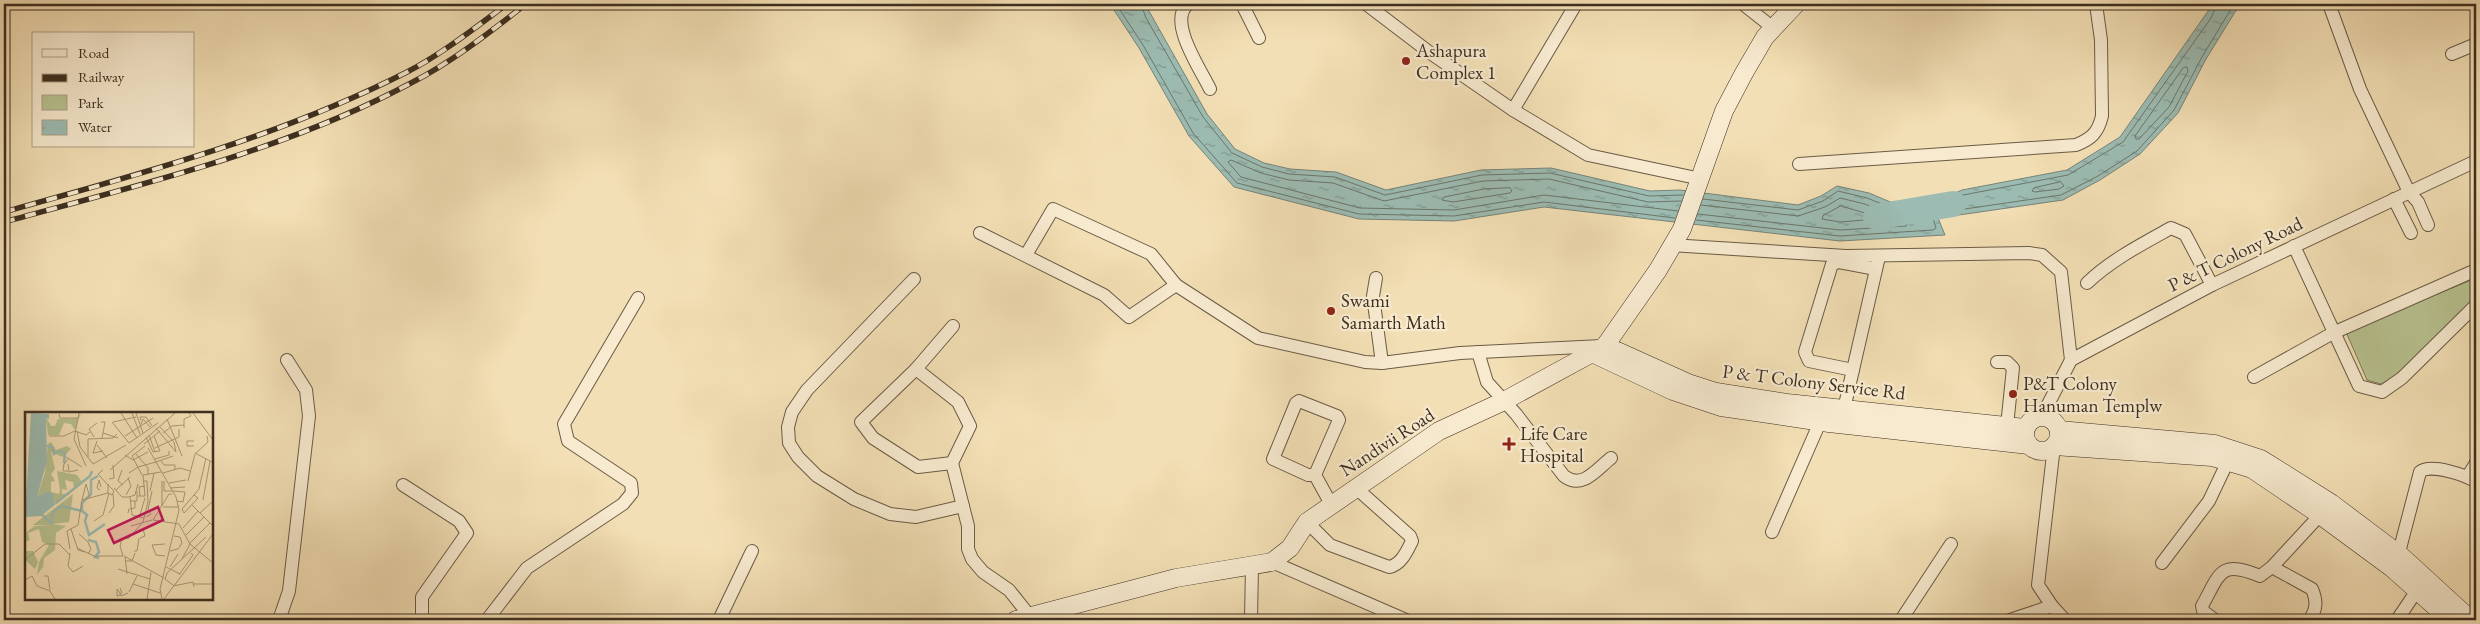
<svg xmlns="http://www.w3.org/2000/svg" width="2480" height="624" font-family="'EB Garamond',serif">
<style>
.green{fill:#b7c290;stroke:#7a7858}
.water{fill:url(#water-ripples);stroke:#768478}
.lines{fill:none;stroke-linecap:round;stroke-linejoin:round}
.shore{stroke:#6c766a;stroke-width:1}
.river{stroke:#9cbcb3;stroke-width:26}
.street-casing{stroke:#6a5b45;stroke-width:14}
.secondary-casing{stroke:#3d2f20;stroke-width:19}
.street{stroke:#f7eacf;stroke-width:12}
.secondary{stroke:#f7eacf;stroke-width:18}
.rail-casing{stroke:#3d2f20;stroke-width:5.5}
.rail{stroke:#f7eacf;stroke-width:4;stroke-dasharray:11;stroke-linecap:butt}
.poi-dot{fill:#8f2418;stroke:#f7eacf;stroke-width:2}
.labels{text-anchor:middle;dominant-baseline:central;stroke-width:4.5;stroke-linejoin:round;paint-order:stroke}
.poi-label{font-size:19px;fill:#3d2f20;stroke:#f7eacf;text-anchor:start}
.street-label{font-size:19px;fill:#3d2f20;stroke:#f7eacf}
.inset-river{fill:none;stroke:#9cbcb3;stroke-width:2.5}
.inset-road{fill:none;stroke:#aa9979;stroke-width:1}
.view{fill:#c2185b;fill-opacity:0.15;stroke:#c2185b;stroke-width:2.5}
.inset-edge{fill:none;stroke:#3d2f20;stroke-width:2.5}
</style>
<defs>
<pattern id="water-ripples" width="26" height="14" patternUnits="userSpaceOnUse" patternTransform="scale(1.25)"><rect width="26" height="14" fill="#9cbcb3"/><path d="M2 4q2-2 4 0t4 0M15 11q2-2 4 0t4 0" fill="none" stroke="#809991"/></pattern>
</defs>
<rect width="100%" height="100%" fill="#f3dfb5"/>
<filter id="stains"><feTurbulence type="fractalNoise" baseFrequency=".004" numOctaves="4"/><feColorMatrix values="0 0 0 0 .2 0 0 0 0 .09 0 0 0 0 .02 0 0 0 .5 -.17"/></filter>
<radialGradient id="worn" r=".72"><stop offset=".6" stop-color="#630" stop-opacity="0"/><stop offset="1" stop-color="#630" stop-opacity=".3"/></radialGradient>
<polygon class="green" points="2476,278 2476,297 2397,375 2381,384 2367,380 2346,332"/>
<polygon class="water" points="1110,4 1145,4 1207,114 1235,149 1264,163 1290,169 1336,172 1386,190 1481,170 1551,168 1650,191 1680,190 1798,205 1821,196 1837,186 1869,193 1914,212 1962,190 2067,170 2120,137 2213,4 2240,4 2206,59 2178,113 2140,154 2100,180 2063,200 1938,218 1945,235 1840,241 1544,207 1454,221 1359,219 1234,187 1189,136 1139,48"/>
<g class="lines">
<g class="shore">
<polyline points="1116,4 1143,45 1193,133 1237,183 1359,214 1454,216 1544,202 1675,218"/>
<polyline points="1141,4 1146,18 1203,117 1232,153 1262,167 1289,174 1335,177 1385,195 1482,175 1550,173 1649,196 1683,195"/>
<polygon points="2187,67 2188,71 2169,107 2139,139 2136,139 2135,136 2183,68"/>
<polygon points="2061,182 2064,186 2059,189 2035,192 2032,191 2034,188"/>
<polygon points="1510,188 1512,191 1510,193 1453,202 1442,200 1444,197 1484,189"/>
<polyline points="1703,199 1798,210 1823,201 1838,191 1867,198 1914,217 1963,195 2068,175 2123,142 2211,18 2217,4"/>
<polygon points="1841,206 1875,216 1876,219 1840,222 1822,219 1823,216"/>
<polyline points="1678,211 1544,195 1454,210 1360,208 1241,177 1228,162 1231,160 1261,173 1289,180 1333,183 1384,201 1483,181 1549,179 1648,202 1681,201"/>
<polyline points="1698,214 1840,230 1906,226 1908,224 1865,204 1840,198 1825,207 1798,216 1701,205"/>
<polyline points="1696,220 1840,236 1933,230 1936,228 1933,218 1937,213 2061,195 2098,176 2137,151 2174,110 2202,57 2234,4"/>
</g>
<polyline class="river" points="1876,217 1953,204"/>
<g class="street-casing">
<g id="street">
<path d="M1188 4C1167 21 1201 70 1210 89"/>
<polyline points="1242,4 1259,38"/>
<polyline points="1366,4 1429,52 1513,110 1588,155 1701,179"/>
<polyline points="1743,4 1772,27"/>
<polyline points="2329,4 2360,89 2409,192 2418,202 2428,225"/>
<polyline points="2452,54 2476,44"/>
<polyline points="1513,110 1576,4"/>
<path d="M1799 164 2076 145C2091 139 2098 133 2102 116L2101 40 2096 4"/>
<polyline points="2394,199 2411,233"/>
<polyline points="980,233 1104,295 1129,317 1176,285"/>
<polyline points="1670,245 1846,256 2029,253 2042,255 2061,272 2071,360"/>
<polyline points="2294,246 2359,386 2382,392 2402,378 2476,305"/>
<polyline points="1026,255 1053,209 1151,254 1176,285 1258,338 1365,362 1382,363 1460,353 1602,346"/>
<polyline points="1376,278 1373,296 1382,363"/>
<polyline points="914,279 807,390 792,412 788,427 789,443 798,457 817,476 854,499 890,514 916,517 963,506"/>
<path d="M2087 283C2111 260 2142 244 2171 228L2185 234 2212 285"/>
<polyline points="953,326 916,369 958,402 970,426 952,463 968,526 968,549 972,559 983,572 1009,590 1029,615 1029,620"/>
<path d="M1478 352 1487 382 1516 414 1564 476C1582 490 1596 470 1611 458"/>
<polyline points="1997,362 2007,362 2013,368 2007,426"/>
<polyline points="916,369 861,422 873,438 918,467 952,463"/>
<polyline points="1853,370 1809,361 1805,352 1832,264 1839,262 1876,269"/>
<polyline points="2254,377 2333,333 2476,270"/>
<polyline points="1844,409 1878,261"/>
<polyline points="2042,416 2071,360 2212,285 2476,161"/>
<polyline points="1315,475 1339,420 1337,416 1299,401 1296,403 1273,459 1308,475 1315,475 1331,504"/>
<polyline points="2468,476 2476,463"/>
<polyline points="403,485 459,521 467,533 422,597 422,620"/>
<path d="M1307 522 1330 545 1389 567C1401 565 1407 551 1412 541L1410 536 1356 488"/>
<polyline points="1772,532 1820,422"/>
<path d="M2397 560 2420 472C2430 463 2466 475 2476 482"/>
<polyline points="1272,562 1406,620"/>
<polyline points="2162,563 2209,501 2228,461"/>
<path d="M2272 567 2312 589C2317 601 2317 610 2309 620"/>
<polyline points="2052,606 2065,620"/>
<polyline points="279,620 289,591 309,416 306,390 287,360"/>
<polyline points="487,620 527,568 623,504 632,493 631,483 568,441 564,424 638,298"/>
<polyline points="719,620 752,551"/>
<polyline points="1251,620 1252,567"/>
<polyline points="1901,620 1951,544"/>
<polyline points="2010,620 2052,606 2038,585 2054,446"/>
<path d="M2215 620 2203 611 2202 606C2220 574 2219 559 2260 576L2272 567 2320 515"/>
<polyline points="2397,620 2422,583"/>
</g>
</g>
<g class="secondary-casing">
<g id="secondary">
<polyline points="1617,351 1688,383 1716,392 1787,403 2025,428"/>
<polyline points="1592,353 1673,391 1721,407 1829,423 2029,445"/>
<circle cx="2042" cy="434" r="17"/>
<polyline points="2059,430 2215,444 2261,459 2331,503 2400,555 2471,620"/>
<polyline points="2054,446 2212,457 2252,469 2320,515 2392,568 2450,620"/>
<polyline points="1016,620 1176,578 1272,562 1290,548 1307,522 1439,431 1504,401 1605,346 1658,270 1682,229 1724,111 1744,73 1765,37 1796,4"/>
</g>
</g>
<use href="#street" class="street"/>
<use href="#secondary" class="secondary"/>
<g class="rail-casing">
<g id="rail">
<path d="M4 212C141 174 279 137 407 72 442 54 476 27 507 4"/>
<path d="M4 222C142 184 284 151 411 83 452 62 490 32 526 4"/>
</g>
</g>
<use href="#rail" class="rail"/>
</g>
<g class="poi-dot">
<circle cx="1406" cy="61" r="5"/>
<circle cx="1331" cy="311" r="5"/>
<circle cx="2013" cy="394" r="5"/>
<path d="M1506.5 436.5h5v5h5v5h-5v5h-5v-5h-5v-5h5z"/>
</g>
<g class="labels">
<g class="poi-label">
<text x="1416" y="50">Ashapura<tspan x="1416" dy="22">Complex 1</tspan></text>
<text x="1341" y="300">Swami<tspan x="1341" dy="22">Samarth Math</tspan></text>
<text x="2023" y="383">P&amp;T Colony<tspan x="2023" dy="22">Hanuman Templw</tspan></text>
<text x="1520" y="433">Life Care<tspan x="1520" dy="22">Hospital</tspan></text>
</g>
<g class="street-label">
<text transform="translate(2235 254) rotate(-26)">P &amp; T Colony Road</text>
<text transform="translate(1814 382) rotate(7)">P &amp; T Colony Service Rd</text>
<text transform="translate(1387 442) rotate(-33)">Nandivii Road</text>
</g>
</g>
<g transform="translate(25 412)">
<rect width="188" height="188" fill="#f3dfb5"/>
<path d="M56 1 50 18 46 12 39 11 34 23H23L21 5 26 14H30L33 7 51 6ZM26 30 31 38 42 34 46 37 38 45 26 40 30 57 26 62 30 69 26 70V80L34 82 35 78 32 59 52 63 57 70 49 77 48 70 40 68 42 78 37 77V82H43L28 93 23 79 12 85 20 61 23 32ZM48 82 44 110 27 112 41 114 31 121 30 138 19 146 18 155 12 163 14 150 24 133 17 130 14 117 3 121 5 128 0 130V121L10 114 27 113H8ZM0 139H8L13 150 10 157 0 148Z" fill="#b7c290"/>
<path d="M6 1 24 2V7L21 6 22 49 12 85 23 79 29 83 28 92 32 91 16 104 0 105Z" fill="#9cbcb3"/>
<path class="inset-river" d="M22 34 27 35 29 42 33 39 40 41 39 51M31 91 65 64 67 59M57 99V91L66 82V68L73 64M14 100 26 111 28 100 36 94 57 99 62 103 60 109 64 123 80 112M63 128 71 130 74 140 70 145 74 146"/>
<path class="inset-road" d="M54 1 49 27 61 54M96 1 112 26M107 1 115 22M111 1 118 21M168 1 188 28M34 2 35 6H52M142 7 157 44M116 8 115 5H121L127 14M76 10H80L78 21M87 10 104 31M88 10 111 5M116 12 118 7 125 15M134 14 149 30 151 40M131 16 151 40M159 16V7L166 4 164 1M52 19 55 35 68 52M138 21 147 14 159 13M124 23 130 40M24 24H39L50 19 61 23 65 20M100 24 128 6M129 24 135 39M69 25 64 17 72 11M121 25 128 40 135 39M77 26 78 21 93 26M72 29 68 41 78 39M104 31 133 11M119 32 135 19M72 33 82 46M169 34H162V29H169M130 36 154 25V17M170 41 187 50M171 41 183 30 182 24M111 42 123 56V62M100 43 108 48 123 40M107 44 117 63M107 44 120 34M41 45 57 55M63 45V27L88 26 92 22M130 47 144 43V39M136 49 139 53H150V57M43 52 44 60 53 58M68 52 101 33M78 58 73 62 83 73M85 58 150 1M97 58 93 69 98 73M43 59H38L39 52 44 46M104 61 113 55 131 50 123 36M138 61 155 56 165 59M118 63 136 60M84 67 89 66 88 53M137 69V94M139 69V79H147M163 69 170 42M144 71 161 68M83 73 89 79 87 83 83 81V73L84 72M89 76 97 85H104L110 83 113 72M145 76 160 75M75 78 72 76 74 68 76 75M91 78 105 65M125 79 129 61M148 79 160 80 158 90 152 89M101 83 106 74 103 66M169 83 173 86 159 101 157 97 174 77 181 46M113 84H120L118 63M115 84 114 75 120 74M105 85 107 103 119 106M57 88 61 72 65 86M178 88 185 49M105 89H112V79M167 93 188 114M138 95H154M84 101 89 94 88 82M103 101 104 97 110 96V89M175 101 188 89M121 105 126 102 123 98 127 79M114 106 120 86M128 108 154 112 165 132 188 151M128 108 144 82H147M69 109 78 103 84 81M106 114 127 108M158 116 173 99M46 117 53 138 60 140M114 118 118 117 120 124 115 126M54 122 63 130 66 137 63 142M161 123 179 105M164 132 185 111M52 136 69 144H98M45 137 42 119 53 113 57 88 83 81M109 139H112L114 126M145 139 153 137 157 131 155 125 149 124M45 141 43 154 48 160 58 154M98 144 95 134 97 127 104 126 118 110 123 90 122 69H119M99 144 139 166M140 144 131 143 127 133 140 132M100 145 102 162M157 147 165 132M0 148 20 132H34L45 143M100 149H107L110 141M141 155 155 162M145 155 153 142M93 157 125 167M154 163 168 143 166 141M19 164H23L25 178M0 168 7 164 12 174 25 179 30 187M108 172 135 181M168 172H188M148 173 140 167 142 161 181 125M148 174 168 170 169 175M95 176 97 181 95 183 93 184H92V177L93 178 95 181V183H96V184L103 181M104 180 112 164M122 187 126 160M137 187 135 177 154 98 151 85 131 50 148 44M139 187 188 122"/>
<path class="view" d="M133 95 138 108 89 131 83 118Z"/>
<rect width="188" height="188" class="inset-edge"/>
</g>
<rect width="2480" height="624" fill="none" stroke="#f3dfb5" stroke-width="20"/>
<rect x="5" y="5" width="2470" height="614" fill="none" stroke="#3d2f20" stroke-width="2.5"/>
<rect x="10" y="10" width="2460" height="604" fill="none" stroke="#3d2f20"/>
<rect x="32" y="32" width="162" height="115" fill="#f7eacf" stroke="#ad9f89"/>
<rect x="42" y="49" width="25" height="8" fill="#f7eacf" stroke="#ad9f89"/>
<text x="78" y="58" font-size="15" fill="#3d2f20">Road</text>
<rect x="42" y="74" width="25" height="8" fill="#3d2f20" stroke="#ad9f89"/>
<text x="78" y="82" font-size="15" fill="#3d2f20">Railway</text>
<rect x="42" y="95" width="25" height="15" fill="#b7c290" stroke="#ad9f89"/>
<text x="78" y="108" font-size="15" fill="#3d2f20">Park</text>
<rect x="42" y="120" width="25" height="15" fill="url(#water-ripples)" stroke="#ad9f89"/>
<text x="78" y="132" font-size="15" fill="#3d2f20">Water</text>
<rect width="100%" height="100%" filter="url(#stains)"/>
<rect width="100%" height="100%" fill="url(#worn)"/>
</svg>
